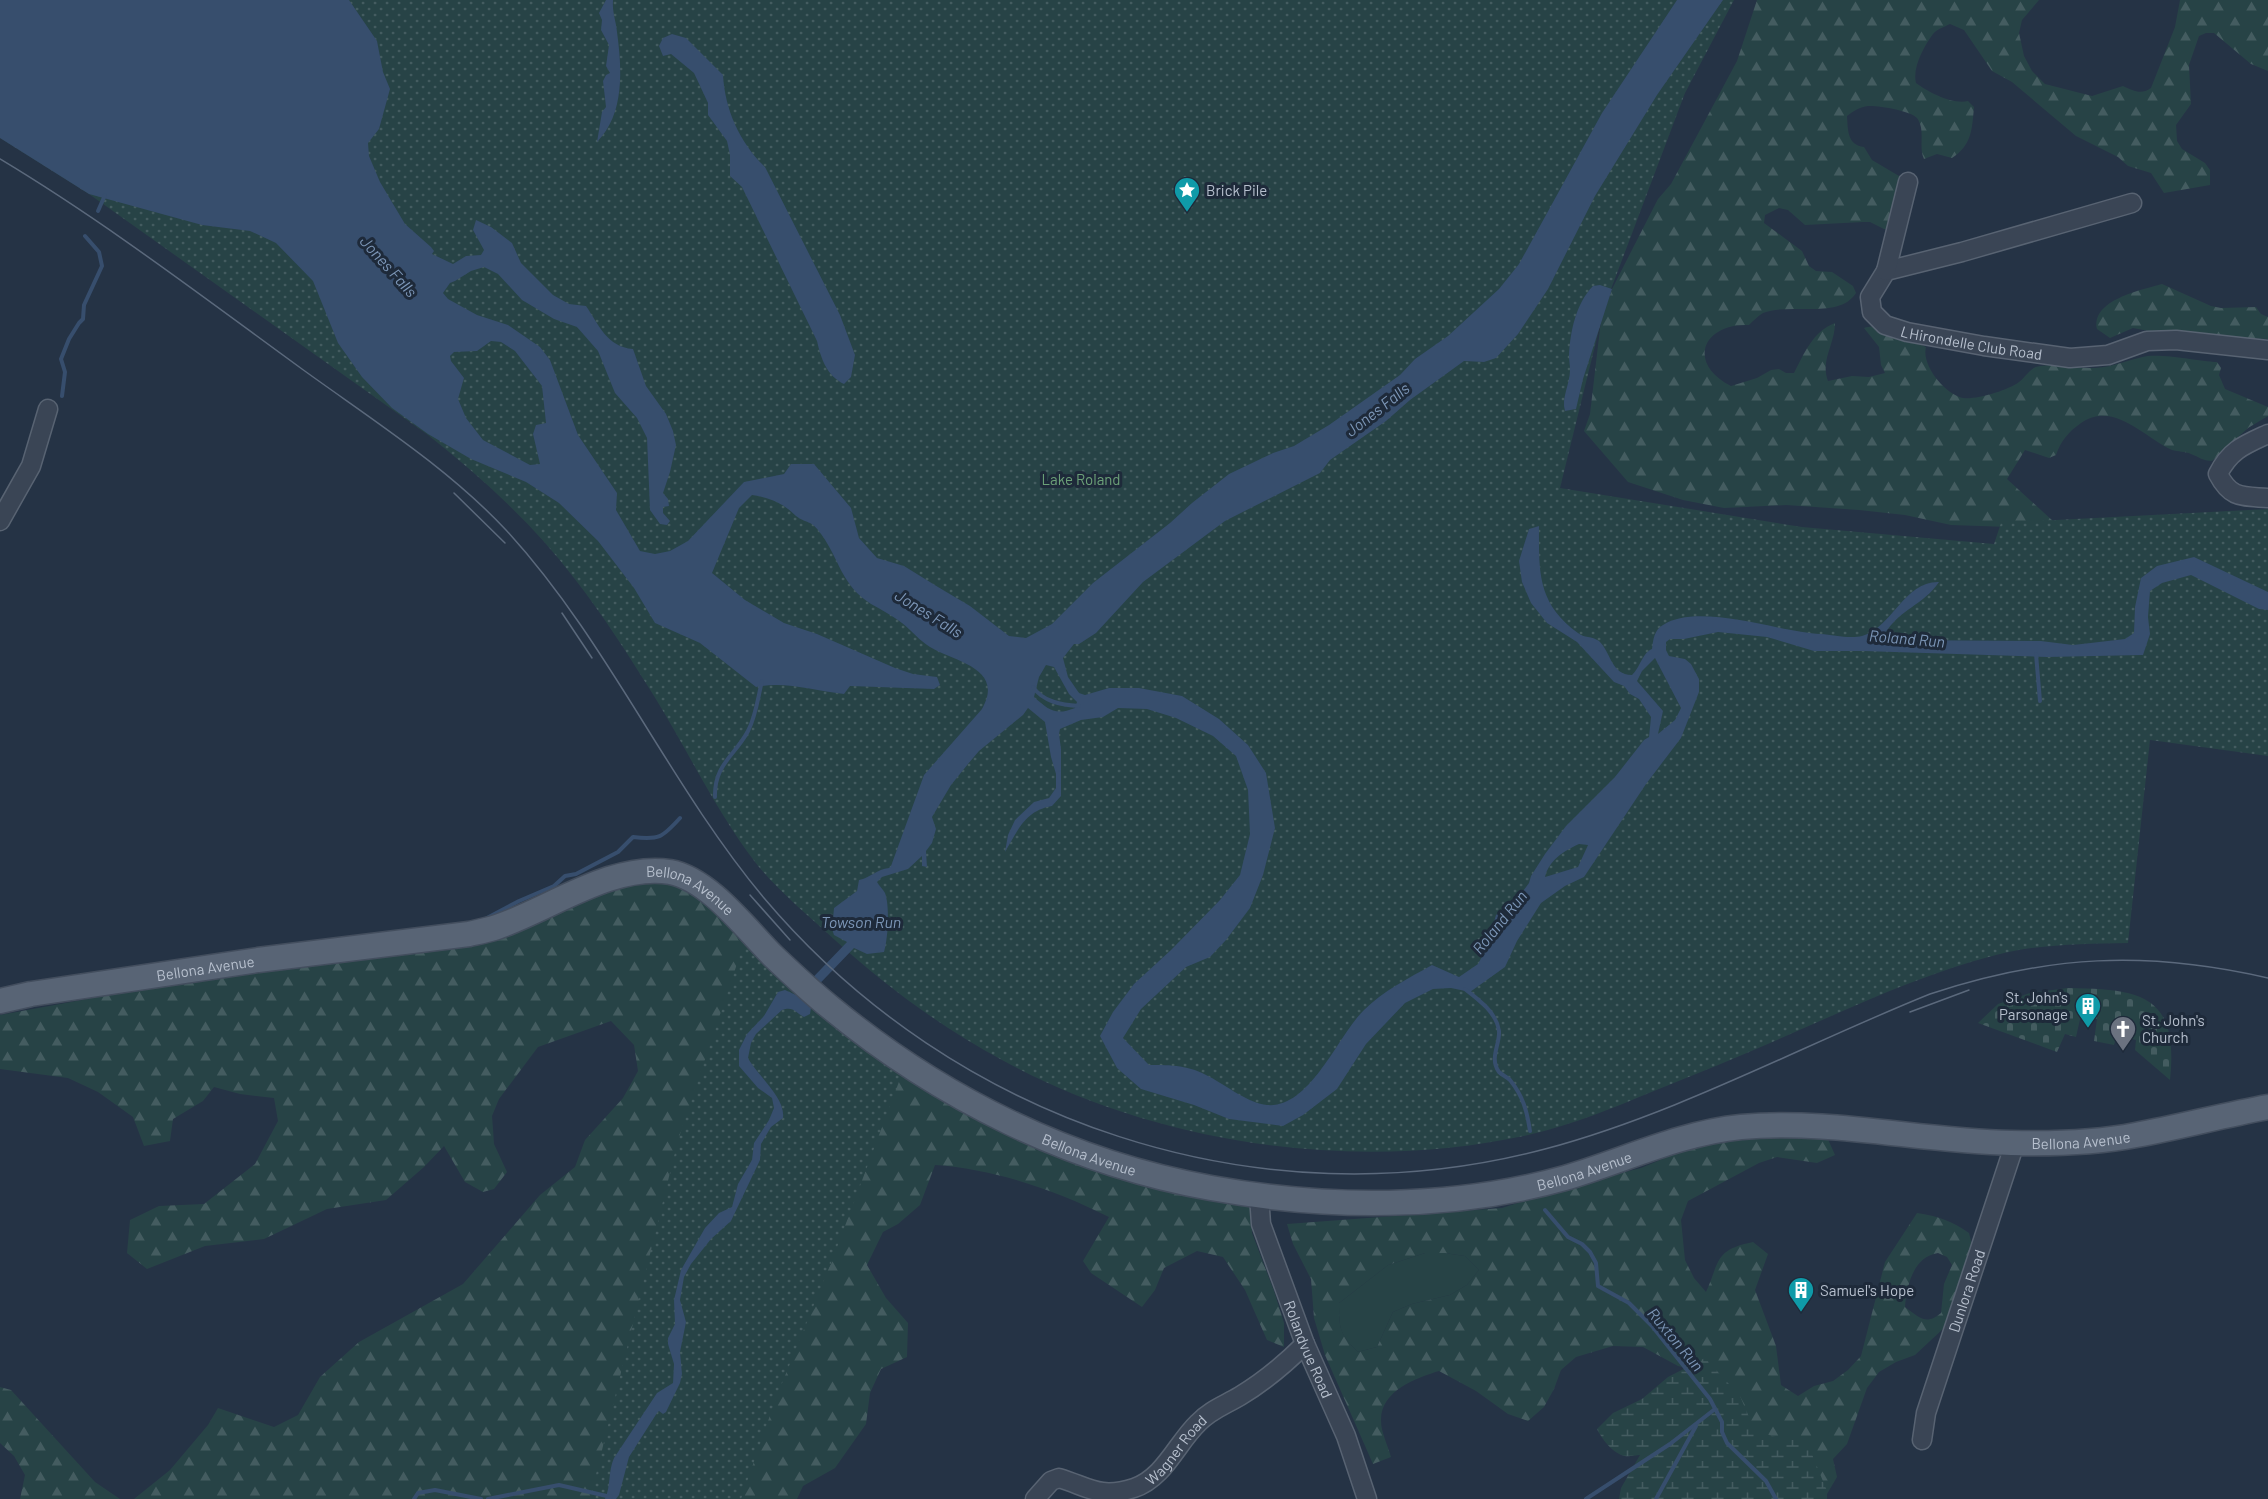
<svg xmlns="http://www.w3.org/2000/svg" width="2268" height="1499" font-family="Barlow,sans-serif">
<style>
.grass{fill:#274346}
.forest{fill:url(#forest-firs);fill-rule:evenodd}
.wetland{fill:url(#wetland-marsh)}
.cemetery{fill:url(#cemetery-stones)}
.park{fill:url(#park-dots)}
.water{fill:#374e6d;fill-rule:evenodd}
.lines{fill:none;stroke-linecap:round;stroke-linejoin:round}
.stream{stroke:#374e6d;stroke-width:4}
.minor-casing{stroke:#586372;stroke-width:21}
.major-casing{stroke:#434e5e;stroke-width:27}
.minor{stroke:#3a4555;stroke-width:18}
.major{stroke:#586475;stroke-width:24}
.tram{stroke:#5b697c;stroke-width:1.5}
.labels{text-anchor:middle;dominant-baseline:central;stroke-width:6;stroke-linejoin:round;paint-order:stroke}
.poi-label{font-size:15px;fill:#b7c0ce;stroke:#1e2a3a;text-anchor:start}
.street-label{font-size:15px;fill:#b7c0ce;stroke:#1e2a3a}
.park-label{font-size:15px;fill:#6ca178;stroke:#1e2a3a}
.water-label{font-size:16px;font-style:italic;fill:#7c96b7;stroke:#1e2a3a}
</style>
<defs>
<pattern id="forest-firs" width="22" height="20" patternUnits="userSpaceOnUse" patternTransform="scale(1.5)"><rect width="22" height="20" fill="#274346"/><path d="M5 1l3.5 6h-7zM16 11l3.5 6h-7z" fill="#445c60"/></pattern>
<pattern id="wetland-marsh" width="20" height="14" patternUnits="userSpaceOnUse" patternTransform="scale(1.5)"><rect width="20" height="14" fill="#274346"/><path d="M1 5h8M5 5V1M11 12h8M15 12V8" fill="none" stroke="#445c60"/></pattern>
<pattern id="cemetery-stones" width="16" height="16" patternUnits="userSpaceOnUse" patternTransform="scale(1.5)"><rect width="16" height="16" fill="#274346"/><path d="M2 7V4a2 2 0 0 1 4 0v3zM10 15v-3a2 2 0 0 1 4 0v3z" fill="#445c60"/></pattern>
<pattern id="park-dots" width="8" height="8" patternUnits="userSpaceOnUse" patternTransform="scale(1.5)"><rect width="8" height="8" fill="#274346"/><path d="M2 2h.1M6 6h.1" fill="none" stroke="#445c60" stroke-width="1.8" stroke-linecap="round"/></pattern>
</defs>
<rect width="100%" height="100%" fill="#253345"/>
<path class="grass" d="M1425 1253H1445L1465 1256 1479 1270 1467 1285 1450 1295 1412 1304 1393 1312 1377 1347 1358 1352C1339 1334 1339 1328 1339 1303L1388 1265Z"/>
<g class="forest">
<path d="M1757 0H2039L2022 20 2019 33 2024 56 2032 71 2045 84 2092 96 2123 86C2134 91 2141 95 2151 88L2175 27 2180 0H2268V71L2251 64 2214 33H2206L2199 36 2189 65 2191 104 2176 125 2177 141 2182 149 2205 163 2210 170V185L2164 193 2151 173 2128 166 2118 157 2076 136 2012 82 1992 71 1964 30 1950 24C1944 27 1937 29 1933 34 1924 46 1912 68 1916 83 1928 92 1953 105 1968 101L1974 107C1972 129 1972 145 1952 158L1937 154 1924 159C1918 147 1926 130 1917 118 1912 111 1877 105 1868 106 1860 107 1853 111 1847 116 1848 130 1847 145 1864 147L1872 160 1899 176 1905 181 1903 229H1884L1870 222H1863L1805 225 1788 210 1779 208 1765 215 1764 223 1802 251 1809 266 1816 271 1832 272 1853 286 1856 293C1839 320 1790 302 1763 313 1758 316 1753 321 1749 325 1703 323 1686 363 1731 386L1757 378 1771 370 1779 369 1786 373H1794C1804 354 1813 331 1835 323 1835 344 1820 360 1828 381L1852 376 1869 377 1885 373 1881 365 1879 347 1864 328C1883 321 1908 339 1926 347 1921 365 1945 394 1963 398 1976 400 2009 390 2019 382 2026 377 2030 367 2040 366 2058 363 2077 369 2095 368 2114 367 2130 359 2148 356 2165 354 2199 361 2217 362L2221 368 2219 375 2225 389 2268 407V416L2248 428 2212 461C2203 461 2199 457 2191 454 2185 451 2178 452 2172 450 2144 437 2113 400 2081 423 2068 432 2061 441 2056 455L2049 458 2025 450 2007 479 2065 532 2010 527 1951 525 1905 515 1859 510 1786 505 1724 508 1683 500 1628 482 1584 431 1590 414 1601 320 1612 289 1658 199 1671 184 1737 61Z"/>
<path d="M2162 284 2211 306 2221 308 2256 307 2261 314 2268 317V339L2165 334 2133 328 2110 338 2097 329C2091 300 2141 290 2162 284Z"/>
<path d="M656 880 683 887 698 898 920 1083 1252 1205V1233L1274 1291 1284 1323V1347L1267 1340 1245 1290 1223 1257 1197 1251 1164 1268 1155 1290 1142 1307 1091 1273 1083 1261 1109 1217C1056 1190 994 1169 935 1165L920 1205 898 1224 883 1232 867 1265 886 1298 908 1323 907 1357 881 1369 870 1393 866 1424 835 1468 803 1486 797 1499H20L25 1475 14 1456 0 1443V1387L11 1390 95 1482 120 1499H134L170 1470 208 1425 218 1408 274 1427 298 1415 320 1377 359 1342 463 1284 540 1195 575 1167 585 1140 623 1098 638 1071 634 1045 611 1021 538 1047 499 1099 492 1116 493 1129 494 1144 507 1172 494 1189 483 1192 465 1182 444 1146 424 1167 386 1200 327 1209 264 1239 205 1246 147 1269 127 1253 130 1220 159 1206 204 1204 255 1164 278 1121 274 1098 240 1094 214 1087 203 1101 173 1119 170 1141 144 1146 133 1117 98 1092 68 1078 0 1069V1015L229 973 388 952 604 891Z"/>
<path d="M1827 1137 1835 1155 1817 1163 1777 1157 1759 1163 1688 1201 1681 1220 1685 1260 1694 1278 1706 1292C1720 1261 1714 1250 1753 1242L1768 1254 1755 1290 1776 1346 1781 1385 1798 1396 1814 1386 1833 1381 1848 1370 1861 1356 1885 1262 1917 1213C1938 1216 1952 1221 1969 1233L1974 1253 1961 1292 1944 1328 1915 1355 1896 1362 1879 1372 1867 1388 1847 1444 1833 1459 1837 1477 1827 1494 1818 1477 1782 1464 1715 1376 1678 1366 1643 1347 1613 1346 1576 1357 1561 1370 1554 1389 1544 1407 1528 1421 1508 1414 1476 1391 1439 1371C1416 1378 1380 1391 1381 1421 1381 1432 1388 1446 1391 1457L1373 1464 1325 1355 1314 1318 1311 1279 1293 1244 1287 1224 1502 1208 1577 1184 1641 1168 1706 1141 1742 1138ZM1425 1253H1445L1465 1256 1479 1270 1467 1285 1450 1295 1412 1304 1393 1312 1377 1347 1358 1352C1339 1334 1339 1327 1339 1303L1388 1265ZM1938 1253 1947 1257 1952 1265 1944 1284 1941 1313C1926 1326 1919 1317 1905 1307 1907 1285 1913 1257 1938 1253Z"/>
</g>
<path class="wetland" d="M1705 1358 1740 1396 1752 1424 1769 1435 1785 1440 1797 1437 1809 1447 1827 1491V1499H1619L1621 1488 1640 1455C1636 1455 1629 1457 1625 1456 1613 1454 1602 1439 1597 1429L1613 1413 1642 1399 1668 1377Z"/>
<path class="cemetery" d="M2068 988C2142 989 2179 995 2170 1080L2135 1050 2136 1040 2117 1035 2114 1045 2094 1041 2097 1019 2081 1015 2076 1037 2065 1034 2057 1052 1978 1023 1998 1004 2030 993Z"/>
<g class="park">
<path d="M0 0H1734L1685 93 1605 305 1560 488 1802 527 1994 544 2001 523 2268 509V756L2150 740 2128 943C2084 944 2038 944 1996 955 1926 973 1861 1003 1795 1032 1748 1053 1701 1072 1654 1091 1613 1108 1572 1125 1528 1135 1356 1173 1157 1145 1002 1060 942 1028 886 986 836 941 809 916 778 891 755 862 716 811 688 751 654 696 629 656 603 615 574 578 532 523 481 477 428 435L89 194 0 138Z"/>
<polygon points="745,940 903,1071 833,1258 776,1398 741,1499 590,1499 678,1140"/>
</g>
<g class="water">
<path d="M0 0H349L377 41 383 72 390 89 379 129 368 143 369 156 380 182 405 224 431 247 434 251 432 254 453 264 466 256 481 255 484 250 473 230 476 220 491 227 512 243 521 263 553 295 569 304 586 306C599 325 607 347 633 349L646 386 666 414 673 431 676 445 670 472 663 493 668 499 669 506 663 507V513L670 521 667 525 660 524 650 510 647 438 637 418 615 393 598 351 577 327 554 319 522 300 498 274 484 267 471 271 455 281 450 283 443 293 448 299 477 315 508 325 540 347 550 360 578 435 617 493 616 510 640 551 655 554 670 551 688 541 744 482 784 474 791 464H814L851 508 859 538 877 558 904 566 938 587 970 606 1009 636 1026 638 1052 624 1093 583 1170 523 1192 503 1229 474 1273 453 1294 446 1329 425 1400 375 1415 359 1448 336 1499 289 1519 264 1602 113 1677 0H1723L1657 95 1595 196 1548 289 1518 334 1496 358 1484 362 1464 361 1410 400 1386 421 1330 460 1320 473 1225 521 1143 582 1096 633 1079 644H1074L1063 658 1068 677 1079 693 1085 695 1109 688H1139L1182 696 1219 719 1248 745 1266 773 1275 828 1263 875 1250 908 1226 940 1210 957 1186 967 1141 1009 1123 1038 1149 1065C1172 1065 1189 1065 1210 1077 1225 1085 1250 1104 1267 1105 1310 1109 1338 1035 1364 1010 1383 991 1409 978 1432 965L1459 977 1478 964 1487 947 1496 915 1517 899 1529 883 1531 876 1545 854 1566 826 1615 777 1644 740 1649 737 1651 717 1639 699 1630 694 1624 686 1614 682 1577 642 1547 623 1531 603 1522 582 1519 561 1529 529 1539 526C1539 572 1537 603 1578 633 1584 638 1592 636 1599 641 1611 652 1611 675 1632 675 1640 668 1642 653 1652 649 1653 640 1654 630 1663 625 1699 602 1778 632 1821 634 1833 635 1850 639 1862 636 1893 627 1904 581 1939 582 1923 606 1900 608 1884 635L1892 640 2041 641 2073 645 2125 639 2134 633 2135 607 2141 578 2157 566 2194 557 2268 592V610L2259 609 2191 575 2162 583 2150 591 2148 617 2150 634 2143 655 2047 657 1863 651H1814L1767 637 1718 632 1684 639H1670L1666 642V650L1669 656 1685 659 1691 664 1699 679V692L1681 738 1646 784 1584 877 1565 886 1541 903 1517 941 1505 967 1470 992 1451 988 1433 989 1405 1003 1366 1044 1337 1089 1303 1115 1283 1126 1229 1119 1194 1105 1141 1089 1117 1068 1100 1036 1113 1012 1134 984 1171 950 1220 900 1240 875 1250 834 1248 790 1236 756 1213 736 1176 718 1147 709 1118 708 1103 717 1081 720 1060 729 1059 734 1061 749V796L1052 806C1024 811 1018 831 1005 852L1008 835 1015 820 1034 802 1049 798 1056 788V774L1051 757 1045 722 1028 708 1023 715 979 751 968 764 951 785 932 817 936 829 932 843 926 851 927 867 922 866V856L908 869 882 877 877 882C879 886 883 889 885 893 890 906 888 939 884 952L867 954 854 948 804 1000 811 1008 810 1014 804 1017C795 1012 793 1006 782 1010L756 1034 751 1043 748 1058C757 1075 786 1098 783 1118L771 1127 761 1144 760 1160 731 1221 711 1239 691 1264 684 1277 680 1300 686 1322 680 1352 682 1374 680 1383 666 1412 663 1414 659 1411 657 1413 629 1457 619 1495 616 1499H605C611 1486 608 1471 614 1458L657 1393 673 1383 674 1364 668 1344V1338L675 1324 674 1300 681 1270 705 1228 719 1213 732 1207 738 1184 752 1160 754 1143 769 1120 774 1108 772 1098 758 1088 739 1066V1050L747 1034 764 1016 778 992 785 990 796 995 847 942 834 935 832 929 834 908 857 891 859 880C870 878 877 869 889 868L891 866 924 775 982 709C1005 668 955 662 930 647 920 641 912 631 902 623 893 616 882 610 871 604 841 585 840 560 821 534 811 519 806 524 796 516 783 503 771 498 752 495L739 508 712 573 745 600 784 623 817 634 895 668 913 674 937 677 940 685 934 689 850 686 844 694C813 691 786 681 756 687L700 643 655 623 634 588 598 541 559 503 526 482 471 459 428 434 392 408 362 377 338 343 313 281 276 243 250 231 202 225 89 194 0 138ZM491 341 501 342 515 351 542 386 546 423 536 425 533 434 540 464 530 465 483 440 466 418 458 399 464 378 451 361 450 356 454 352 477 351ZM1655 658 1681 708 1675 720 1658 734 1663 711 1637 681 1642 671ZM1046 665 1054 667 1069 694 1077 702 1075 708C1055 716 1049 710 1034 697L1039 677ZM1579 844 1588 845 1578 867 1545 877C1549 860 1564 851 1579 844Z"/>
<path d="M606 0H613C612 12 616 21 617 32 622 69 625 114 597 142L602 112 606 107 603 81 606 75 610 73 606 66 609 45 601 30 602 20 599 13Z"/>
<path d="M672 34 686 38 723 75C725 110 740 143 765 167L840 315 855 355 851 377 844 384C827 376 821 359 817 341L742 187 730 176V155L727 141 708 115V103L694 73 671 54 663 56 659 46 663 38Z"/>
<path d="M1600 285 1612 289 1583 379 1576 409 1565 411C1561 398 1570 384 1570 370 1570 365 1569 360 1569 356 1570 332 1576 303 1593 286Z"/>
</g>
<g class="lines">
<g class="stream">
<polyline points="98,211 105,195"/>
<polyline points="62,396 65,372 61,359 69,339 79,323 83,319 84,305 102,266 99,252 85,236"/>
<polyline points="2036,654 2040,701"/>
<path d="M1033 687C1043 702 1062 705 1079 706"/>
<path d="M715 797C714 764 735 756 748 731 756 716 758 697 762 681"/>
<path d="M487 918 519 901 554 886 565 876 576 874 618 852 633 837C659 840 662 838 680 818"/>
<path d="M1465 989C1478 999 1497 1013 1499 1031 1500 1045 1489 1058 1499 1072 1502 1075 1507 1077 1510 1080 1523 1096 1527 1111 1530 1131"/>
<polyline points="1545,1210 1568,1237 1582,1244 1590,1252 1596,1263 1598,1286 1629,1303 1652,1326 1710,1399 1722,1422 1722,1432 1727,1443 1766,1481 1776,1499"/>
<polyline points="414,1499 418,1493 435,1490 481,1499"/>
<polyline points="488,1499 559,1485 611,1497"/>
<polyline points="1586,1499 1670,1444 1715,1409"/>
<polyline points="1656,1499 1696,1426"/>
</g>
<g class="minor-casing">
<g id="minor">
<path id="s1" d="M2132 203 1962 252 1886 271 1870 297 1872 312 1885 325 1907 332 1984 346 2070 358 2108 355 2147 341 2176 340 2268 350"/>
<polyline points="1886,271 1908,182"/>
<path d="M2268 434C2244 445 2230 450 2218 474 2231 499 2242 496 2268 498"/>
<polyline points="0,521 31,466 48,409"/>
<path id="s2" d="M1259 1196 1261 1224 1305 1344 1346 1436 1367 1499"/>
<path id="s3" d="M1922 1440 1926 1413 2015 1143"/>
<path id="s4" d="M1035 1499 1051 1481 1059 1478C1089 1487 1099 1499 1134 1488 1164 1478 1177 1443 1198 1423 1210 1410 1225 1405 1240 1396 1265 1381 1285 1364 1305 1344"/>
</g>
</g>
<g class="major-casing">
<g id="major">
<path id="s5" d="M0 1001 31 994 258 960 469 934C478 932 488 930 497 927 550 909 612 863 670 872 709 879 746 929 773 956 792 974 811 992 831 1008 940 1098 1071 1163 1211 1188 1327 1209 1451 1210 1565 1178 1623 1161 1680 1133 1741 1127 1831 1119 1920 1141 2011 1143 2052 1144 2095 1143 2136 1135 2180 1127 2224 1115 2268 1107"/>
</g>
</g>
<use href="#minor" class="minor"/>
<use href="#major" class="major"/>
<g class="tram">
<path d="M0 159C105 222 203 297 302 369 371 419 447 467 506 530 608 641 668 783 764 898 954 1123 1259 1225 1545 1149 1677 1114 1803 1045 1930 994 2048 955 2146 950 2268 978"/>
<polyline points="454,493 505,543"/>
<polyline points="562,613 592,658"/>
<polyline points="750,895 790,940"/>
<polyline points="1910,1012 1969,990"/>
</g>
</g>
<defs>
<g id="sight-pin" transform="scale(1.35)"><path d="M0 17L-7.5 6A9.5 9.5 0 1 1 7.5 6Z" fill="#0f9aa8" stroke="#1e2a3a"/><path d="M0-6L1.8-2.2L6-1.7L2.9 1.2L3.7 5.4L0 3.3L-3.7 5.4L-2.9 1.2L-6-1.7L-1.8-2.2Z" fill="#fff"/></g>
<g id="building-pin" transform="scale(1.35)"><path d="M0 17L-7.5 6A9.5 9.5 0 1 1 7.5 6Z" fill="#0f9aa8" stroke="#1e2a3a"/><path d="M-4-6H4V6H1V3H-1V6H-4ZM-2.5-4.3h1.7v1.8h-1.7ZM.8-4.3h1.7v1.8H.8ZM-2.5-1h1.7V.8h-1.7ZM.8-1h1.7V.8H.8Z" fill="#fff"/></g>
<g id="church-pin" transform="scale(1.35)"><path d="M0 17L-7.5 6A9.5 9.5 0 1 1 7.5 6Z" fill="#6b7280" stroke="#1e2a3a"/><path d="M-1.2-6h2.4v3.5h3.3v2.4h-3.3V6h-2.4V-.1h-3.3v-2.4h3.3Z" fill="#fff"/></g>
</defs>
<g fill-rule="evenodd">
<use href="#sight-pin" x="1187" y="190"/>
<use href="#building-pin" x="2088" y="1006"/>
<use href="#church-pin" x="2123" y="1029"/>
<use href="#building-pin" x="1801" y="1290"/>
</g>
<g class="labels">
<g class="poi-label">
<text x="1206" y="190">Brick Pile</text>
<text x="2068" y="997" text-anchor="end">St. John's<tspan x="2068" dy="17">Parsonage</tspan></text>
<text x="2142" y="1020">St. John's<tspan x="2142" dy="17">Church</tspan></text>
<text x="1820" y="1290">Samuel's Hope</text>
</g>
<g class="street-label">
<text stroke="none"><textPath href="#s1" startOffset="408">LHirondelle Club Road</textPath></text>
<text stroke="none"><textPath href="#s5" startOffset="712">Bellona Avenue</textPath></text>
<text stroke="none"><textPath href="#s5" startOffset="208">Bellona Avenue</textPath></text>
<text stroke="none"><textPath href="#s5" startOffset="2206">Bellona Avenue</textPath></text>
<text stroke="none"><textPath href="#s5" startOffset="1198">Bellona Avenue</textPath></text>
<text stroke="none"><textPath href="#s5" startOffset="1702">Bellona Avenue</textPath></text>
<text stroke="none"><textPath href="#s3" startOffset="156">Dunlora Road</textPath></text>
<text stroke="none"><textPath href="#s2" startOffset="162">Rolandvue Road</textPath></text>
<text stroke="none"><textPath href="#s4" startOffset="168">Wagner Road</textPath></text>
</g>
<g class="park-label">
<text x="1081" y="479">Lake Roland</text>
</g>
<g class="water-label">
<text transform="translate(389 266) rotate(48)">Jones Falls</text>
<text transform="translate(1377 409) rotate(-38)">Jones Falls</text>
<text transform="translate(929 613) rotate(32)">Jones Falls</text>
<text transform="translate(1907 638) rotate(5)">Roland Run</text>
<text x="861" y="921">Towson Run</text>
<text transform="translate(1499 922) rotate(-51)">Roland Run</text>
<text transform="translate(1676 1339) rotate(50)">Ruxton Run</text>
</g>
</g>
</svg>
